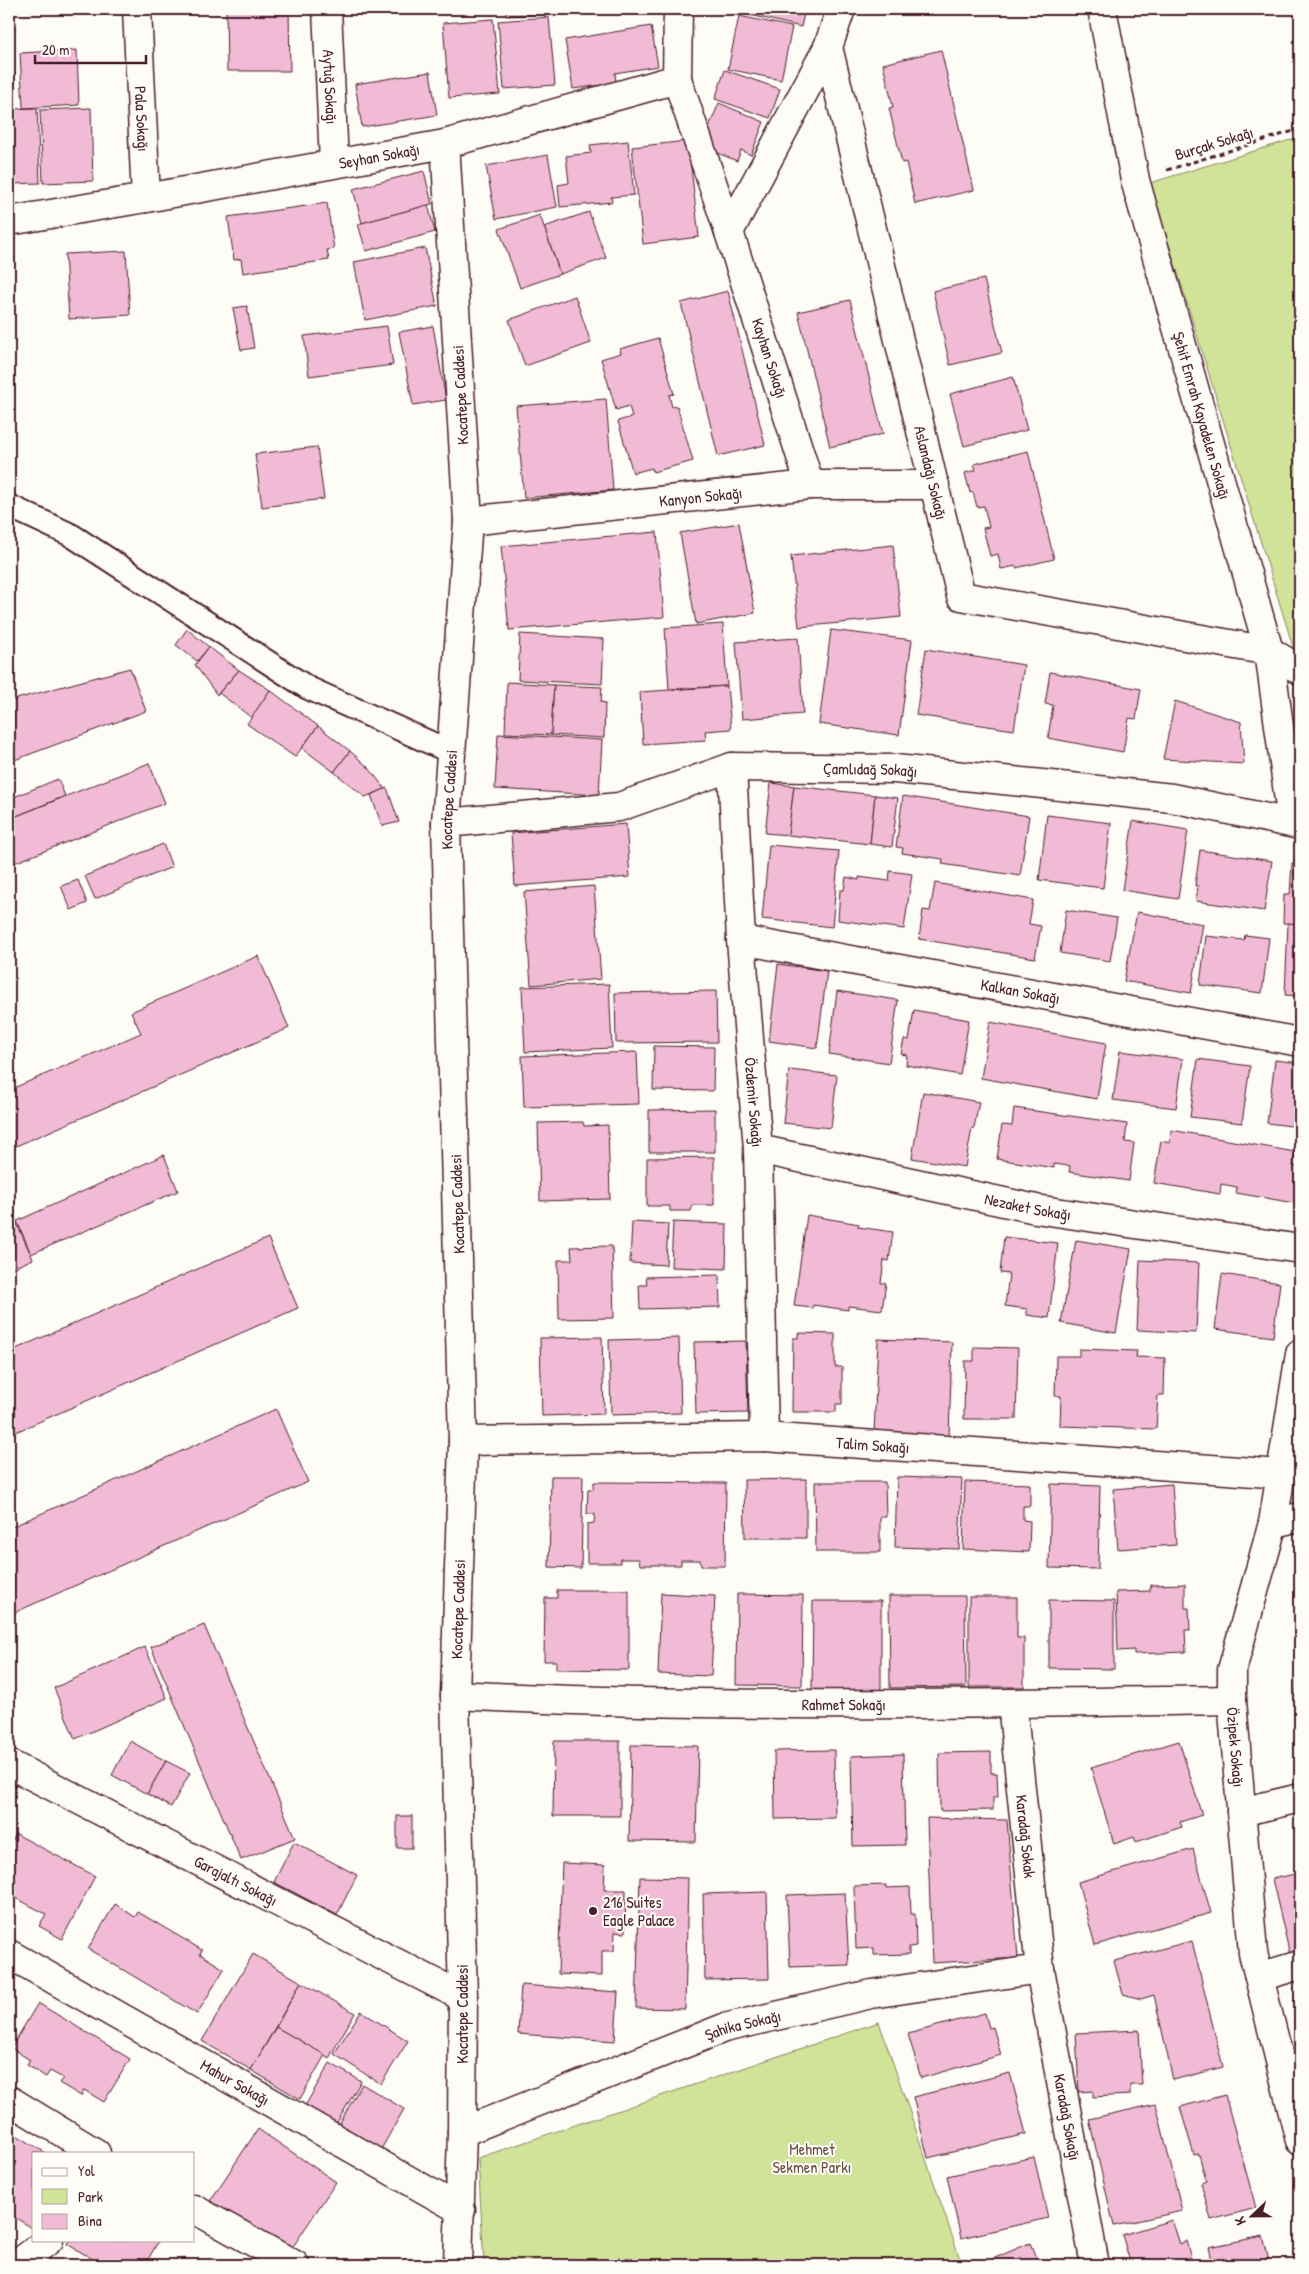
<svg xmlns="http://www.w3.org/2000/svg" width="1309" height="2274" font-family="'Patrick Hand',sans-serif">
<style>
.green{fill:#d0e398;stroke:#8d8162}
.building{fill:#f1bbd5;stroke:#4a1f2b}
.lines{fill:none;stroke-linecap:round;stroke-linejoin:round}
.lane-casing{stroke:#4a1f2b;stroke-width:26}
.street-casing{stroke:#4a1f2b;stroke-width:31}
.secondary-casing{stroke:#4a1f2b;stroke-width:31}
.path{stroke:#4a1f2b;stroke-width:3;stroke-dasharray:5 4;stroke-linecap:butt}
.lane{stroke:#fdfcf7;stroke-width:22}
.street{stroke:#fdfcf7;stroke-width:28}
.secondary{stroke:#fdfcf7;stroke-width:28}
.poi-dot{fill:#4a1f2b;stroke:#fdfcf7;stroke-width:2}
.labels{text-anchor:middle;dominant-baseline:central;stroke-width:4;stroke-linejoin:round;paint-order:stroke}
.street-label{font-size:16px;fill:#4a1f2b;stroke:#fdfcf7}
.poi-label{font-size:16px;fill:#4a1f2b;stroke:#fdfcf7;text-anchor:start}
.park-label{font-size:16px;fill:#6c5046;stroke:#fdfcf7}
</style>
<rect width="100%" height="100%" fill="#fdfcf7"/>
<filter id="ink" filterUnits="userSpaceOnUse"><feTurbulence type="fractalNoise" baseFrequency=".02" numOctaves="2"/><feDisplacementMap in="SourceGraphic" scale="10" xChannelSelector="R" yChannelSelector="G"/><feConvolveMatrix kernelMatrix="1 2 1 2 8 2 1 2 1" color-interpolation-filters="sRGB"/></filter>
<g filter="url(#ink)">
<g class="green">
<polygon points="1300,137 1300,649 1294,650 1150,183"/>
<polygon points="879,2022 962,2265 634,2265 632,2262 562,2265 484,2265 478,2158"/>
</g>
<g class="building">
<polygon points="226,9 289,9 290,71 227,71"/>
<polygon points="506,9 551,9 551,14 506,16"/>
<polygon points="725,9 805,9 801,27"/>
<polygon points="739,16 792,27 781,80 728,69"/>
<polygon points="549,17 555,85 504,89 498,21"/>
<polygon points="493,19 500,94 449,98 443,23"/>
<polygon points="651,26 658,66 615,73 616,83 573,89 565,40"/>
<polygon points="9,49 13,49 15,93 9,93"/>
<polygon points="77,50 79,105 23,108 20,53"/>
<polygon points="941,50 974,190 915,204 906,162 902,163 889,108 893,107 883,64"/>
<polygon points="725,70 780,89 770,118 715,99"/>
<polygon points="430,72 437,115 362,127 355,84"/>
<polygon points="719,103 764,122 751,155 741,150 737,161 701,146"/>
<polygon points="37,108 40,183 11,184 9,109"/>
<polygon points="91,108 93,181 43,183 40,110"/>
<polygon points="628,141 634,195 611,197 612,202 560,207 558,185 569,183 566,156 591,153 590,145"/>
<polygon points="688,141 699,237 643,244 632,147"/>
<polygon points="548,155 557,207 496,219 486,166"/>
<polygon points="424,171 432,204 362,223 353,189"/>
<polygon points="327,203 334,249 327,250 329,260 243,273 241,259 234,260 228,217"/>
<polygon points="428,205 435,232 366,251 358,224"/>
<polygon points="589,212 606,258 560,274 544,227"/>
<polygon points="540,215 560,274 520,288 499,229"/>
<polygon points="425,248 437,306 365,320 354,262"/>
<polygon points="126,251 130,315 69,319 65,254"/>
<polygon points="984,279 1002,353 950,365 933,291"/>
<polygon points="728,291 765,445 718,456 681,303"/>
<polygon points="575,296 591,343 525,366 509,320"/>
<polygon points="850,300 883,434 830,447 798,312"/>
<polygon points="247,306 254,348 241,350 233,308"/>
<polygon points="387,326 393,365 309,376 304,336"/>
<polygon points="433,326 446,400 413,405 399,332"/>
<polygon points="658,338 674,394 669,395 672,407 677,406 693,461 653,472 652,468 633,473 618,421 632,417 629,406 616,410 601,359 621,353 620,349"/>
<polygon points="1013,377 1027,430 964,446 950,394"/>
<polygon points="606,399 613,490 524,498 516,406"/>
<polygon points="317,447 324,499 262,507 255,454"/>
<polygon points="1028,451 1054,559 1016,568 1016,566 1001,569 998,554 990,556 983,528 989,527 984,506 977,507 973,492 970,493 965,473 976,470 974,464"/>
<polygon points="739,523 755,613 696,624 680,533"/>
<polygon points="657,532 664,617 509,630 501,546"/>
<polygon points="893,545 901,617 799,627 791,556"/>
<polygon points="723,624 727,686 669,689 665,628"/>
<polygon points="187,629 209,647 197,661 176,645"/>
<polygon points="831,630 912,640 899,735 819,724"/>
<polygon points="520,634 604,639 602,684 518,680"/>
<polygon points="798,638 803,714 742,719 736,642"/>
<polygon points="209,647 239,670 217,695 195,665"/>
<polygon points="926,649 1024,665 1014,730 916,715"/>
<polygon points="130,668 146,711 9,762 9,701"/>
<polygon points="239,670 270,690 252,718 219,693"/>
<polygon points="1050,672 1141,689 1136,719 1129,718 1123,752 1048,738 1053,705 1045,704"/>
<polygon points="507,682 554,685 551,735 505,733"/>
<polygon points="554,685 602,687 601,702 605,703 604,738 551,735"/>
<polygon points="727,686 731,729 705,731 706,740 643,744 640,692"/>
<polygon points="270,690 318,726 295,757 247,724"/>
<polygon points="1175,701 1241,722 1244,764 1163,759"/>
<polygon points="318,726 350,751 334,772 302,748"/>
<polygon points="498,734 602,740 599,795 495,789"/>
<polygon points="350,751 369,768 385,789 365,797 334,772"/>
<polygon points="149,763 165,803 9,865 9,819"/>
<polygon points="58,779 65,796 9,819 9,799"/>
<polygon points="771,783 794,786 788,835 765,833"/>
<polygon points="794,786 875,795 870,844 788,835"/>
<polygon points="387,788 399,822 382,826 371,795"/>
<polygon points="875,795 898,798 892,847 870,844"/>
<polygon points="903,796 1029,816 1020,876 942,864 943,859 902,853 903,848 896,847"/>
<polygon points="1047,815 1111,823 1103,888 1039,880"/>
<polygon points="1133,821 1188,830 1178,899 1122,890"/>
<polygon points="626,824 630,877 515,886 511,833"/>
<polygon points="163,844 172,867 95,899 85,876"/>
<polygon points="769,845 839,851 832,927 762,919"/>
<polygon points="1200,850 1272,861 1264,911 1196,901 1198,886 1195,886"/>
<polygon points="1292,863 1300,864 1300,924 1283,923 1284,894 1290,894"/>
<polygon points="890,871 912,874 904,929 838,920 840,890 844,890 846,877 859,880 859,877 889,881"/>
<polygon points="78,880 87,903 71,910 61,886"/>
<polygon points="935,883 1033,900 1029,924 1041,926 1035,958 919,939 923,910 930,911"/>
<polygon points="594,886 601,979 531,985 524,892"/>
<polygon points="1066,910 1117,918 1110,961 1060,953"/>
<polygon points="1137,912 1203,924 1191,993 1124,981"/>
<polygon points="1288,923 1300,924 1300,996 1285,995"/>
<polygon points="1245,935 1269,938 1262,993 1200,985 1206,936 1244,940"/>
<polygon points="258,956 289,1028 9,1149 9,1090 141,1033 131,1012"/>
<polygon points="778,964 827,971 817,1048 769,1041"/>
<polygon points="609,984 612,1048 525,1052 522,987"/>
<polygon points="716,991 717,1042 616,1043 615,993"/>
<polygon points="837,991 898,1000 889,1063 829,1054"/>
<polygon points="914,1010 969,1020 960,1075 906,1065 907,1055 901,1054 904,1039 909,1040"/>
<polygon points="990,1022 1106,1043 1097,1099 981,1078"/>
<polygon points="654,1046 714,1047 713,1091 653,1090"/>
<polygon points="1120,1051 1183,1059 1176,1108 1113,1100"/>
<polygon points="637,1052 639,1104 524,1107 522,1056"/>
<polygon points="1198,1059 1250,1066 1242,1123 1190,1117"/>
<polygon points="1275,1060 1300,1063 1300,1127 1267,1123"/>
<polygon points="789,1070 837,1075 831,1128 783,1123"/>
<polygon points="923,1092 979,1102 974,1128 972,1128 965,1167 912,1158"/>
<polygon points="1014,1108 1127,1124 1125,1142 1134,1143 1129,1181 1069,1172 1070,1166 1054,1164 1054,1168 997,1159 1002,1125 1012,1126"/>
<polygon points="715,1109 715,1152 649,1152 649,1110"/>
<polygon points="583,1122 584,1126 608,1125 610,1199 540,1201 538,1123"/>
<polygon points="1171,1130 1295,1152 1293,1166 1300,1167 1295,1203 1236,1193 1237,1187 1221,1184 1220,1194 1154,1183 1161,1141 1170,1143"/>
<polygon points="164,1155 178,1191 31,1254 17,1221"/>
<polygon points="714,1157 714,1205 692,1205 691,1211 670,1211 670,1206 647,1206 647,1158"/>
<polygon points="13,1215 33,1259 9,1270 9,1217"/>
<polygon points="807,1215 859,1224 858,1227 893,1232 889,1261 884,1260 881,1283 886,1283 882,1310 848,1306 848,1310 813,1305 813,1308 794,1306"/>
<polygon points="632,1222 668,1224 666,1265 630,1263"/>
<polygon points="673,1222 727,1224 726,1269 671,1267"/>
<polygon points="1004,1237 1058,1243 1049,1318 1027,1315 1027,1309 1005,1306 1009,1274 1000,1273"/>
<polygon points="268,1238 298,1308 9,1435 9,1352"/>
<polygon points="1076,1240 1131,1249 1116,1333 1061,1323"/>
<polygon points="612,1246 614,1318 559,1319 558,1260 572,1260 571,1247"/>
<polygon points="1140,1260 1199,1263 1196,1333 1137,1330"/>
<polygon points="1222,1274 1280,1283 1273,1337 1215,1329"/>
<polygon points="719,1275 720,1307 640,1309 639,1285 647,1285 646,1277"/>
<polygon points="798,1333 835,1334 835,1367 842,1367 842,1404 836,1404 836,1412 792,1412 793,1338 798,1338"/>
<polygon points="602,1337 604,1414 542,1416 540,1338"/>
<polygon points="679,1338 681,1413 611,1415 609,1340"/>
<polygon points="878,1339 952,1342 949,1438 874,1435"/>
<polygon points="746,1341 748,1413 696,1414 694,1342"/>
<polygon points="974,1347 1018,1348 1016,1419 964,1419 965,1361 974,1361"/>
<polygon points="1079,1349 1137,1351 1136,1357 1165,1358 1164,1395 1158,1395 1156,1429 1060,1426 1061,1396 1055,1396 1056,1356 1079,1356"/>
<polygon points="276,1409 308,1482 9,1615 9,1528"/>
<polygon points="551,1476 583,1476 581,1568 549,1567"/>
<polygon points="897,1477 962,1479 959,1549 895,1547"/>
<polygon points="806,1479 806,1538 745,1538 744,1480"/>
<polygon points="594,1482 726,1483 725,1566 701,1566 700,1560 681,1560 681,1565 640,1565 639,1559 620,1559 620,1563 587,1563 587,1524 594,1523 595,1514 587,1514 588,1489 593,1489"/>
<polygon points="815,1482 885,1482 886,1517 880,1517 880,1552 816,1552"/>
<polygon points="965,1482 1030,1484 1030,1506 1023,1506 1023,1520 1030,1521 1029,1552 963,1549"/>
<polygon points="1051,1484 1100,1486 1098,1569 1049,1568"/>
<polygon points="1172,1484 1176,1545 1118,1549 1113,1489"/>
<polygon points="1185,1584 1185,1608 1189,1608 1190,1630 1185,1630 1186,1652 1134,1654 1134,1650 1118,1651 1116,1592 1150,1591 1150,1585"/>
<polygon points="557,1590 629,1590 629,1670 556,1669 556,1661 544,1661 545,1598 557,1598"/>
<polygon points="661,1593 715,1596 711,1676 658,1674"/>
<polygon points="737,1594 803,1595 802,1686 736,1685"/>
<polygon points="889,1596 965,1596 966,1687 890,1688"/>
<polygon points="969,1597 1017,1597 1017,1638 1024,1638 1024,1687 969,1687"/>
<polygon points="1049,1600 1114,1601 1114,1669 1049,1668"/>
<polygon points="813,1601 881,1601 881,1692 812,1692"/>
<polygon points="204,1625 295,1838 241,1860 151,1647"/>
<polygon points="145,1647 167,1698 75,1739 54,1688"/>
<polygon points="1297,1666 1300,1666 1300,1748 1298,1748 1299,1720 1295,1720"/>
<polygon points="130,1741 166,1761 147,1794 112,1775"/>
<polygon points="554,1741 620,1741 620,1816 553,1816"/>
<polygon points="1179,1741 1202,1815 1180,1822 1182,1827 1136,1842 1134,1837 1114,1844 1091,1768"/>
<polygon points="631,1745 698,1746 696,1842 629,1841"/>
<polygon points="834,1750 835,1818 775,1819 774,1751"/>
<polygon points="991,1752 991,1773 997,1773 998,1797 993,1797 993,1810 940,1811 939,1753"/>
<polygon points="903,1754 905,1845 853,1846 851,1756"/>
<polygon points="166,1761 190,1773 171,1807 147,1794"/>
<rect x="397" y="1816" width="15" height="32"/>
<polygon points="927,1818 1007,1820 1018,1958 932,1963"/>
<polygon points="16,1834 95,1876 62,1939 39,1926 46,1914 10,1895 9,1897 9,1847"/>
<polygon points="294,1842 357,1875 337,1915 274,1882"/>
<polygon points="1193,1849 1211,1913 1095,1945 1078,1882"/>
<polygon points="562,1863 605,1865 604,1890 626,1890 625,1933 615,1932 614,1951 602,1951 602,1976 558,1974"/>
<polygon points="1300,1873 1300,1957 1291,1959 1272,1879"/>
<polygon points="640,1877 688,1878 685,2009 636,2008"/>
<polygon points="886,1885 886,1888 910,1887 911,1914 915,1914 916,1946 909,1947 909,1954 874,1955 874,1948 856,1949 854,1886"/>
<polygon points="767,1892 769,1979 705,1980 703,1894"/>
<polygon points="845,1893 849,1965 790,1967 787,1895"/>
<polygon points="115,1904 135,1917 138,1912 202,1950 200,1954 224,1969 197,2014 88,1949"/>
<polygon points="1192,1941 1223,2067 1173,2080 1154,1995 1141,1999 1123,1994 1114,1961"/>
<polygon points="253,1954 301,1982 251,2070 202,2041"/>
<polygon points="301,1982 355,2013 329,2058 276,2027"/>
<polygon points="521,1985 618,1992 615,2041 518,2034"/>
<polygon points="38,2003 130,2059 104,2102 84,2090 81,2096 59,2083 63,2078 50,2071 46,2077 27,2065 30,2060 11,2048"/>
<polygon points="361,2011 408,2041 381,2084 334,2054"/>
<polygon points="985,2013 989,2028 993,2027 1001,2055 921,2078 908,2034"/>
<polygon points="276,2027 325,2055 300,2099 251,2070"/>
<polygon points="1139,2030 1142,2085 1130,2085 1130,2095 1093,2097 1093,2091 1079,2092 1076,2033"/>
<polygon points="330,2063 361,2081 331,2133 305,2106"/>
<polygon points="1010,2073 1026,2134 928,2158 913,2097"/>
<polygon points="362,2084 404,2109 376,2158 334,2133"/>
<polygon points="1225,2095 1256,2208 1211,2220 1201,2183 1206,2181 1199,2154 1194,2155 1180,2107"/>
<polygon points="1156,2104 1182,2211 1114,2226 1089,2119"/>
<polygon points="258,2129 336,2182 288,2254 210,2201"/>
<polygon points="10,2131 46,2153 34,2153 34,2229 9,2214"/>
<polygon points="1034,2157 1048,2218 961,2238 947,2176"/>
<polygon points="1172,2220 1180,2244 1186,2241 1193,2265 1131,2265 1122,2235"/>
<polygon points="1263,2236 1270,2265 1213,2265 1209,2247"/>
<polygon points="69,2240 159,2240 146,2263 138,2259 134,2265 120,2265 116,2263 114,2265 103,2265 67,2244"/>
<polygon points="1030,2243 1039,2265 984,2265 983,2263"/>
<polygon points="183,2258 194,2265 179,2265"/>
</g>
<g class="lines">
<g class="lane-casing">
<polyline id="lane" points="9,506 71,535 308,688 451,752"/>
</g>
<g class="street-casing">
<g id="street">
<path id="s1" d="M137 9 146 198"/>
<path id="s2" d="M327 9 334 163"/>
<path id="s3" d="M841 9 828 47 961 596 1269 651 1300 670"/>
<path id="s4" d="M1102 9 1135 180 1269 651 1292 823"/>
<polyline points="677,79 729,232"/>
<path id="s5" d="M9 221 146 198 445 144"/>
<polyline points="810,485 729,232 828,47"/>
<path id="s6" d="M468 521 810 485H935"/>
<path id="s7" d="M732 767 741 940 758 1149 764 1437"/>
<path id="s8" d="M446 823 619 807 732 767 895 769 1042 784 1172 798 1300 825"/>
<path id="s9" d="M741 940 1300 1042"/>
<path id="s10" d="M758 1149 1036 1209 1300 1249"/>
<path id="s11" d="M1300 1354 1273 1523 1232 1670V1700L1253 1953 1300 2141"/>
<path id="s12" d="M463 1441 764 1437 1282 1474"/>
<polyline points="1273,1523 1300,1517"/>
<path id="s13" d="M455 1695C713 1709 973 1704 1232 1700"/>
<path id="s14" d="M1012 1703 1040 1969 1095 2265"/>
<path id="s15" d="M9 1764 463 1997"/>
<polyline points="1241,1812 1300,1798"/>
<path id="s16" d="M9 1954 461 2210"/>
<polyline points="1259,1977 1300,1965"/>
<polyline points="9,2100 96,2153"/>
<path id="s17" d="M462 2132 724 2028 871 1994 1040 1969"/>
<polyline points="194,2209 295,2265"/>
<polyline points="16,2265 49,2240"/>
</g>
</g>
<g class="secondary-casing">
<g id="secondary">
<path id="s18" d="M458 2265 462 2132 463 1997 455 1695 463 1441 446 823 468 521 445 144 677 79 678 9"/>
</g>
</g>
<polyline class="path" points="1167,170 1300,129"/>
<use href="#lane" class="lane"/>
<use href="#street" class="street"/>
<use href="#secondary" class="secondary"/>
</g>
</g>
<circle class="poi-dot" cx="593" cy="1911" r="5"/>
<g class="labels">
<g class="street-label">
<text stroke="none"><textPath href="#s2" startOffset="78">Aytuğ Sokağı</textPath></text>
<text stroke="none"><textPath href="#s1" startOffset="110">Pala Sokağı</textPath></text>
<text transform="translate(1214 143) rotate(-17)">Burçak Sokağı</text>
<text stroke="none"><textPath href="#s5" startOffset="376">Seyhan Sokağı</textPath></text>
<text transform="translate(770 358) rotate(72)">Kayhan Sokağı</text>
<text transform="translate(460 395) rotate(-93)">Kocatepe Caddesi</text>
<text stroke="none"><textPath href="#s4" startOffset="419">Şehit Emrah Kayadelen Sokağı</textPath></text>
<text stroke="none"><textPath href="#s3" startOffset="478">Aslandağı Sokağı</textPath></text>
<text stroke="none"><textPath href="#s6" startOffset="234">Kanyon Sokağı</textPath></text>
<text stroke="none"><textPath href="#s8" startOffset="432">Çamlıdağ Sokağı</textPath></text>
<text stroke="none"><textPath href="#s18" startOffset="1466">Kocatepe Caddesi</textPath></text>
<text stroke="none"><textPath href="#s9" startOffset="284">Kalkan Sokağı</textPath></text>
<text stroke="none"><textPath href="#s7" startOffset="336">Özdemir Sokağı</textPath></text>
<text transform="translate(457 1204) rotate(-92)">Kocatepe Caddesi</text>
<text stroke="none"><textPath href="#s10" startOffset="276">Nezaket Sokağı</textPath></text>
<text stroke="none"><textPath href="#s12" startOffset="410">Talim Sokağı</textPath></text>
<text stroke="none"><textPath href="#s18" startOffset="656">Kocatepe Caddesi</textPath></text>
<text stroke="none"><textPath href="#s13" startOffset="389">Rahmet Sokağı</textPath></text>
<text stroke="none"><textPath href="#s11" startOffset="401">Özipek Sokağı</textPath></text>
<text stroke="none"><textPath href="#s14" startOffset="134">Karadağ Sokak</textPath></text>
<text stroke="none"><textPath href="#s15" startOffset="255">Garajaltı Sokağı</textPath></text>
<text transform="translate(462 2014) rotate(-90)">Kocatepe Caddesi</text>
<text stroke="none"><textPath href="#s17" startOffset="301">Şahika Sokağı</textPath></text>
<text stroke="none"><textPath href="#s16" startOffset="260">Mahur Sokağı</textPath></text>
<text stroke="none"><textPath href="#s14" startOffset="418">Karadağ Sokağı</textPath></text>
</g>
<g class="poi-label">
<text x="603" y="1902">216 Suites<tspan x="603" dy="18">Eagle Palace</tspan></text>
</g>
<g class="park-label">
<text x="812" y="2149">Mehmet<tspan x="812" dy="18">Sekmen Parkı</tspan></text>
</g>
</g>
<rect width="1309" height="2274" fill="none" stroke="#fdfcf7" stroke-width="30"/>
<rect x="15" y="15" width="1279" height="2244" fill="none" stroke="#4a1f2b" stroke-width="2" filter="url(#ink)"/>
<rect x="32" y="2152" width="162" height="90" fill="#fdfcf7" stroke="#b5a4a5"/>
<rect x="42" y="2168" width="25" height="8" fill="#fdfcf7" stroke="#b5a4a5"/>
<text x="78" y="2176" font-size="15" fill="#4a1f2b">Yol</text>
<rect x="42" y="2189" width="25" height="15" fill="#d0e398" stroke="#b5a4a5"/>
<text x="78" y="2202" font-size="15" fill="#4a1f2b">Park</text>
<rect x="42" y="2214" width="25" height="15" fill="#f1bbd5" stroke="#b5a4a5"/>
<text x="78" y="2226" font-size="15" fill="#4a1f2b">Bina</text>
<g transform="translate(1252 2216) rotate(248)" stroke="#fdfcf7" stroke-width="4" paint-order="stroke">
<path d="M0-4L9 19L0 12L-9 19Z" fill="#4a1f2b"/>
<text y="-8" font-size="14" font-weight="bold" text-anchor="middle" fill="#4a1f2b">K</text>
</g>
<path d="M35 55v8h111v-8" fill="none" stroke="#4a1f2b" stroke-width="2.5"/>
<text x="42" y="55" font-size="15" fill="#4a1f2b" stroke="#fdfcf7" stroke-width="4" paint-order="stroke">20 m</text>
</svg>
